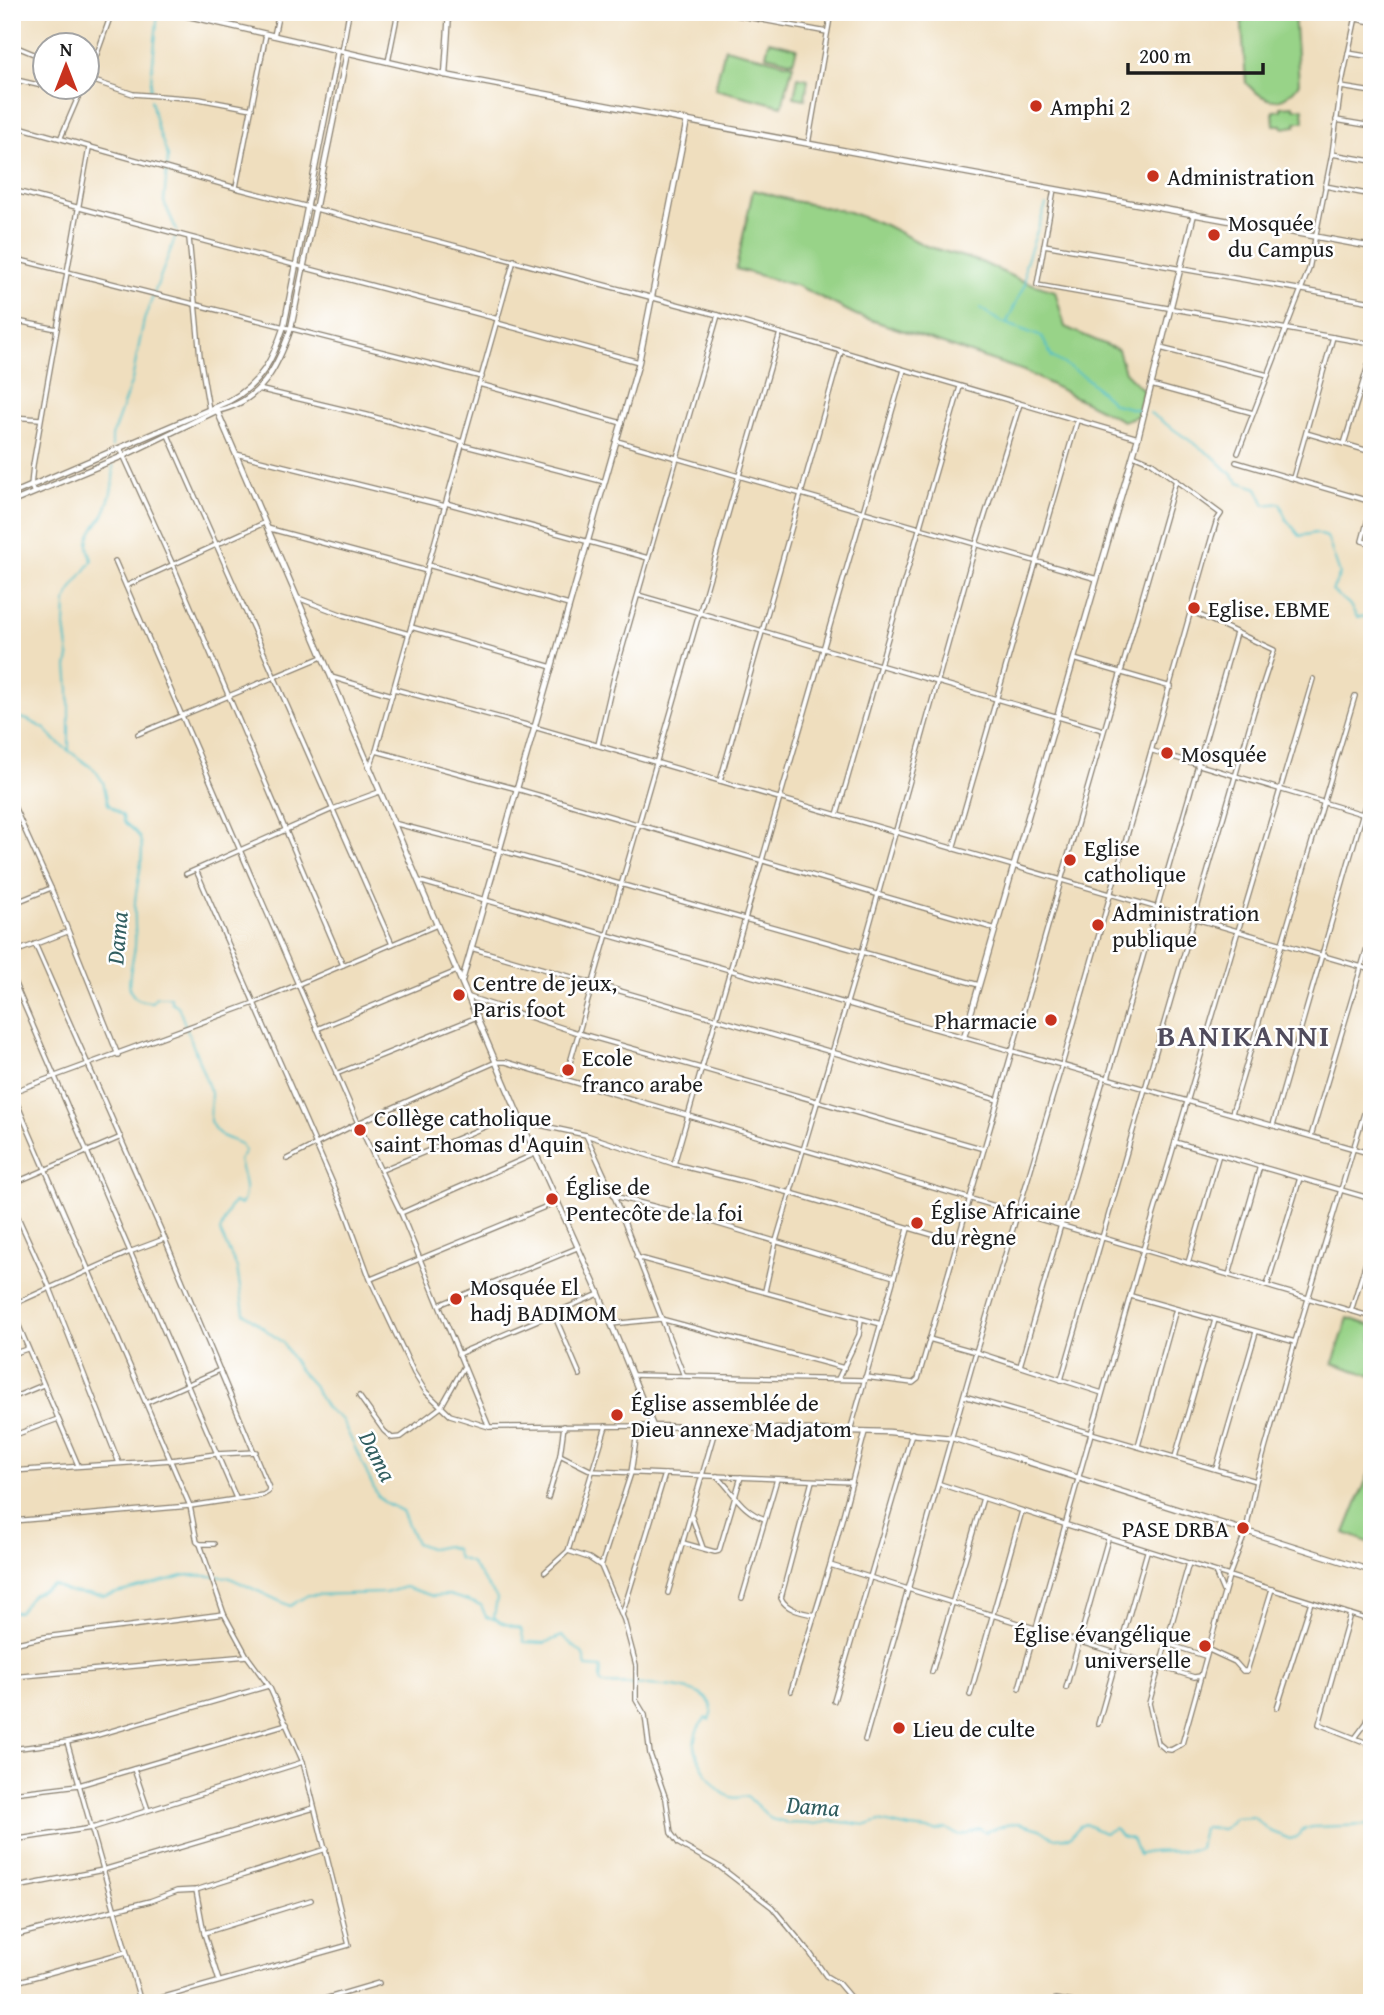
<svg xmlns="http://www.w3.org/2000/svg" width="1384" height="2015" font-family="'Gentium Book Plus',serif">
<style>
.green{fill:#98d388;stroke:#5a7852;stroke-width:2}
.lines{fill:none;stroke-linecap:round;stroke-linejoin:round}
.stream{stroke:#52c0c7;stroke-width:2}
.minor-casing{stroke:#867d6d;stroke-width:6}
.tertiary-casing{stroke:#867d6d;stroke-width:7}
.minor{stroke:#fff;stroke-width:3.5}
.tertiary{stroke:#fff;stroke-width:4.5}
.poi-dot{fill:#c8321e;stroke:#fff;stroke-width:2.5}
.labels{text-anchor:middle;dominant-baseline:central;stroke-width:5;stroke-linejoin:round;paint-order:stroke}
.poi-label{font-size:23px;fill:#1c1c1c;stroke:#fff;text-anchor:start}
.water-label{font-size:24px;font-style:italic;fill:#325e60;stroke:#fff}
.district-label{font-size:30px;font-weight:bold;letter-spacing:2px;fill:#514c5d;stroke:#fff}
</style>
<rect width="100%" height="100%" fill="#fff"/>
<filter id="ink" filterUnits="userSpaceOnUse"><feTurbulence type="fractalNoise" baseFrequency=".0143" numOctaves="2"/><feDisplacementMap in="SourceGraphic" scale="14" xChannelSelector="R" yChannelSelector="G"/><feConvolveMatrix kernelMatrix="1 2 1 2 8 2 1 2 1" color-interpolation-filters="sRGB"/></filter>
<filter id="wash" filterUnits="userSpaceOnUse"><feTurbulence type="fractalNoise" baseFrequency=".00686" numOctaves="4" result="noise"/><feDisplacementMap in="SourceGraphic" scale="28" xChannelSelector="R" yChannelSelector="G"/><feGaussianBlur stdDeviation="1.57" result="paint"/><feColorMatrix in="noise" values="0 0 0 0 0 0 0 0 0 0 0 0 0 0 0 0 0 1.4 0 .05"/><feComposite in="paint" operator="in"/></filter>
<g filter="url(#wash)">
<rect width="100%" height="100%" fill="#efdebe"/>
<g class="green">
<path d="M1241 12H1294L1299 83C1282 108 1265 103 1246 83Z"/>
<polygon points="769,41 797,48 793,62 766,55"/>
<polygon points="725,48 793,65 782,106 715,89"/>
<polygon points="798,77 808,79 805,99 794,97"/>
<polygon points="1293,106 1294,109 1303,108 1304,122 1296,122 1296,126 1283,128 1282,125 1274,125 1273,111 1281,110 1281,107"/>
<polygon points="753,190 794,201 849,212 885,225 926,246 981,262 1020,280 1055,291 1065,327 1118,350 1125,372 1143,390 1137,416 1123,421 1024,371 856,315 798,286 736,269"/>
<polygon points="1348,1318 1372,1326 1372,1376 1333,1363"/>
<polygon points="1370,1471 1372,1472 1372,1544 1345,1533"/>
</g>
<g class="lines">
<g class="stream">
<polyline points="150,92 158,12"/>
<polyline points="151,100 157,127 168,156 164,202 177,231"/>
<polyline points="980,308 999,321 1042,337 1052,357 1084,376 1114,404 1142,411"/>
<polyline points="1007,322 1025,284 1025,266 1046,205"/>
<polyline points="1150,413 1215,458 1239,482 1257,488 1265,505 1280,503 1286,519 1300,536 1315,533 1327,537 1340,574 1332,591 1349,604 1357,617 1372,616"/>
<polyline points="112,447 112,436 132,380 144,320 175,238"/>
<path d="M12 716 28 720 45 729 57 742 95 770 103 782 108 804 123 816 124 822C131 828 139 833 141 842 145 855 136 887 135 902 134 917 136 931 135 946 133 967 116 1002 152 1002L156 997H171V1002L178 1006 211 1093 210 1121 215 1130 222 1136 241 1144 245 1151 239 1160C242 1176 250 1191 241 1205L235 1202 229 1208 220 1232 237 1268 244 1313 283 1343 299 1370 312 1384 326 1408 342 1420 377 1495 384 1502 402 1511 416 1543 432 1549 446 1546 455 1549 458 1558 470 1562 497 1598 494 1617 500 1622 521 1629 524 1642 545 1643 562 1636 583 1654 586 1667 601 1668 600 1680 602 1684C622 1686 730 1677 709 1720L706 1718C701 1723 696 1731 695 1738 692 1755 714 1792 731 1797 736 1799 741 1797 747 1796L771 1819 786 1823 814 1824 832 1821 867 1825 879 1821 910 1828 937 1831 946 1828C963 1840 963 1834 980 1828L985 1832 1008 1824 1018 1823 1040 1829 1053 1838 1070 1837 1080 1826 1085 1824 1104 1833 1115 1828 1121 1836 1132 1839 1139 1855C1152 1848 1179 1855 1199 1848L1203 1828C1220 1827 1221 1836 1234 1818L1253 1817 1270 1831 1290 1839 1297 1837 1302 1830 1312 1827 1372 1825"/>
<path d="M69 749V689L67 667 69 657 65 626 66 601 72 588 92 561C91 555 88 550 88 545 88 532 98 525 103 515 110 500 115 482 113 465"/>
<polyline points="12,1612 19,1612 32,1595 53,1585 69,1592 105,1596 187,1575 228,1577 290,1606 308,1595 385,1593 405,1587 433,1596 449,1595 481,1605 486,1617 495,1619"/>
</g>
</g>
</g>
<g filter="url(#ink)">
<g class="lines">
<g class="minor-casing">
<g id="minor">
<polyline points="719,12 827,32"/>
<polyline points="1356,19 1372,22"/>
<polyline points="274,36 279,12"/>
<polyline points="12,45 46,59"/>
<polyline points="342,52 349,12"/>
<polyline points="1348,53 1372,57"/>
<polyline points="388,62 398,12"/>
<polyline points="12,79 38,85 44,83 46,79"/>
<polyline points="88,79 133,94 199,99 252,109"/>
<polyline points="88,79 112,12"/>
<polyline points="1341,87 1372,92"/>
<polyline points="1336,120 1372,126"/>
<polyline points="12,125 236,188 718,315 1138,438"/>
<polyline points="61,137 82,88"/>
<polyline points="808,144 831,12"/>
<polyline points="1332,154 1372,161"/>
<polyline points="1325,186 1372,195"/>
<polyline points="236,187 266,34"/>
<polyline points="1054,189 1037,285 1372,344"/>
<polyline points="12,190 498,319"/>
<polyline points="189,238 200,357 209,410"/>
<polyline points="1044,245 1372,302"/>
<polyline points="12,258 482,377"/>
<polyline points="12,320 57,329"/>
<polyline points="497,323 639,362"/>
<polyline points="1160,348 1268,375"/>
<polyline points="479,384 622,423"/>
<polyline points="1151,385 1253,413"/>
<polyline points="258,389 367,415 463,442"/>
<polyline points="12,417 40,419"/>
<polyline points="1306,433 1372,452"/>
<polyline points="168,435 392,944"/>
<polyline points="617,441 1097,579"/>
<polyline points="1344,444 1372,353"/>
<polyline points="462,445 605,482"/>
<polyline points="120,448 173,565 343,965"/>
<polyline points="1238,453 1309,269 1332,154 1341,87 1357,12"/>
<polyline points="236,454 445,506"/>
<polyline points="1236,462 1372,502"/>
<polyline points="1293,478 1333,337"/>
<polyline points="34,493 31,486 33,465 89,148"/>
<polyline points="446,503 648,558"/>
<polyline points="1372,504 1362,541 1372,544"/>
<polyline points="267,528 427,571"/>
<polyline points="115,561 358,1123 401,1213 489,1427"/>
<polyline points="428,565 569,605"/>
<polyline points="126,586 264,523"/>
<polyline points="638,595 1103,730"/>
<polyline points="298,598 343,615 409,634"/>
<polyline points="411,627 552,667"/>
<polyline points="1074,659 1171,687"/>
<polyline points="331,677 392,695"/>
<polyline points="394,689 534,727 1372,970"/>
<polyline points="138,734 322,657"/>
<polyline points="598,745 614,677 718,315"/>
<polyline points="376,751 517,789 996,929"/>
<polyline points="1153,751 1372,817"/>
<polyline points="370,766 376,751 514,260"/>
<polyline points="720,781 841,352"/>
<polyline points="12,802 51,888 118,1055"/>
<polyline points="837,815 960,387"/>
<polyline points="393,823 499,850 862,952 976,544 1020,404"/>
<polyline points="953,849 1077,421"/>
<polyline points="196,870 345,1211 370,1279 414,1373 426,1392 450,1415 489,1427 653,1426"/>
<polyline points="186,874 333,809 379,792"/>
<polyline points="419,881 1372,1154"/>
<polyline points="12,904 51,888"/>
<polyline points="471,948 998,1100"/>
<polyline points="12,953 67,932"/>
<polyline points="12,977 236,1498"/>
<polyline points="469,997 578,1033 984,1149"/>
<polyline points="317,1029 457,971"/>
<polyline points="336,1074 477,1017"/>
<polyline points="1108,1078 1236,633"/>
<polyline points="565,1080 780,333"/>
<polyline points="12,1092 190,1506 197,1542 200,1544 214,1544"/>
<polyline points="12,1092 254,1003 437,925"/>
<polyline points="1365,1110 1372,1112"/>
<polyline points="1232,1113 1355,696"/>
<polyline points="521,1121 586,1135 674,1164 791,1193 957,1242"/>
<polyline points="1273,1125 1372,781"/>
<polyline points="586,1135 614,1196 684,1376"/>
<polyline points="1311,1136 1372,931"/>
<polyline points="1175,1142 1372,1199"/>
<polyline points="287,1159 358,1123 496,1062 506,1062 1372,1317"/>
<polyline points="674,1164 904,370"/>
<polyline points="382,1170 518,1113"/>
<polyline points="12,1184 121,1137"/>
<polyline points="614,1196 695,1217 894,1277"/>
<polyline points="12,1204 50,1288 119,1463"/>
<polyline points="401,1213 537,1153"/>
<polyline points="636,1257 881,1324"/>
<polyline points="1188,1263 1219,1154"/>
<polyline points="1229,1275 1260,1166"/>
<polyline points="371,1279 557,1202"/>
<polyline points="1267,1286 1300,1178"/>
<polyline points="765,1291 776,1241 862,952 979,985"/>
<polyline points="1131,1296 1295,1342"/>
<polyline points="12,1305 132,1251 164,1239"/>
<polyline points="439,1305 577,1248"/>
<polyline points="12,1310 78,1465"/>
<polyline points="1351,1311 1372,1243"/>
<polyline points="553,1312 580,1375"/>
<polyline points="611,1324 661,1319 844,1368"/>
<polyline points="929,1339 976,1352 1102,1393"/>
<polyline points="12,1354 27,1349"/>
<polyline points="458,1354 599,1294"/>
<polyline points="1020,1366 1104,1077"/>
<polyline points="632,1375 864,1380"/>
<polyline points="865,1377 913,1383 918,1379 1176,480"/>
<polyline points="838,1379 859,1335 861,1319"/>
<polyline points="1061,1380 1254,711 1274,650 1191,611"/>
<polyline points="359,1396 384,1431 392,1438 401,1437 441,1407 463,1368"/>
<polyline points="964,1396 1256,1481"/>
<polyline points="12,1398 43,1385"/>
<polyline points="146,1403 220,1370"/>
<polyline points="850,1431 908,1229"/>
<polyline points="12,1436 58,1419"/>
<polyline points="1138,1446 1176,1309"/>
<polyline points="560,1455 592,1471 852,1482"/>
<polyline points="1175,1457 1215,1320"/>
<polyline points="1216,1469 1256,1332"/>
<polyline points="12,1471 171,1460 216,1454 256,1452"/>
<path d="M717 1476C734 1492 741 1511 765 1519"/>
<path d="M812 1481 781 1598C786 1610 803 1613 815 1615"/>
<path d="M940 1484C1083 1531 1228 1575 1372 1621"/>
<polyline points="548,1498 560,1455 564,1426"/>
<polyline points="692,1517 703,1548"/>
<polyline points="12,1521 190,1506 263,1495 268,1492 269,1488 165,1239 35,944"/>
<polyline points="683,1543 715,1552 719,1551 741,1477"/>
<polyline points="568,1551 589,1558 601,1566 624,1620 636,1665 636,1700 645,1715 650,1754 666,1799 671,1833 679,1844 720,1867 772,1907 810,1953 826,1976 838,1983 855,2003"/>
<polyline points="1189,1563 1149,1703 1158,1743 1165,1749 1171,1750 1182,1744 1229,1576 1246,1531 1256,1481 1295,1342 1372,1087"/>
<polyline points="830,1565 1194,1677 1201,1676"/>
<polyline points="601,1566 631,1473 638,1426"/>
<polyline points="545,1572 568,1551 606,1426"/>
<polyline points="1215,1572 1223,1591"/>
<polyline points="668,1593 716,1427"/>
<polyline points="742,1598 777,1479"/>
<polyline points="1350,1614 1319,1724 1372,1745"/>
<polyline points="622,1615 665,1474"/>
<polyline points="1165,1643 1205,1656"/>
<polyline points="12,1644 45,1637 224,1614"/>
<polyline points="1207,1649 1235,1662 1243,1671 1247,1671 1272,1589"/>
<polyline points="932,1672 983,1498"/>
<polyline points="12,1677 247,1656"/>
<polyline points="1019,1688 1143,1250 1313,679"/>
<polyline points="1066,1688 1108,1539"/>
<polyline points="791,1691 830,1565 865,1432"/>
<polyline points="970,1695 1022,1511"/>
<polyline points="834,1701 912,1433"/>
<polyline points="1277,1708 1311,1602"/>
<polyline points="1367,1722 1372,1731"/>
<polyline points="1098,1724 1147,1552"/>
<polyline points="1355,1738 1367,1722 1372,1696"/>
<polyline points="865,1740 976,1352 1062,1065 1212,536 1217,520 1221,514 1152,463 1133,455"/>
<polyline points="67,1742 141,2003"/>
<polyline points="12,1749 67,1742 94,1736 268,1686"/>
<polyline points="134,1769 148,1810"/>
<polyline points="12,1793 79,1785 287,1724"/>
<polyline points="12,1840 92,1828 303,1762"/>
<polyline points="12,1888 103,1870 314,1808"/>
<polyline points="196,1890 204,1933 219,1981"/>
<polyline points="204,1933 311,1900"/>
<polyline points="12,1936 150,1901 177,1891 196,1890 326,1849"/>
<polyline points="12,1983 126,1952"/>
<polyline points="143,2003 349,1945 303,1762 269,1686 247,1656 224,1614 200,1544"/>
<polyline points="311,2003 379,1983"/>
<polyline points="1044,2003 1056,1999 1079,2003"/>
</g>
</g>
<g class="tertiary-casing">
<g id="tertiary">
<polyline points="171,12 445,75 847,151 1372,247"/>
<polyline points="445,75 449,12"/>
<polyline points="216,408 521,1121 599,1294 653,1426 889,1432 952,1438 1372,1571"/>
<path d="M12 494 229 401C261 384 273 359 284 326L338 51"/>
<path d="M12 502 123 456 216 411C261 402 277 368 291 328L347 53"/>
<polyline points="462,981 639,362 687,120"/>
<polyline points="964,1037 1138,438 1194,214"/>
</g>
</g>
<use href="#minor" class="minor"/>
<use href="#tertiary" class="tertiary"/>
</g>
</g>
<g class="poi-dot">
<circle cx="1036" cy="106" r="7"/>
<circle cx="1153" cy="176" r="7"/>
<circle cx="1214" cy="235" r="7"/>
<circle cx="1194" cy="608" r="7"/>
<circle cx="1167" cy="753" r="7"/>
<circle cx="1070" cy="860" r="7"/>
<circle cx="1098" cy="925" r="7"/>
<circle cx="459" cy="995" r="7"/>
<circle cx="1051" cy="1020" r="7"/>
<circle cx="568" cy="1070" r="7"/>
<circle cx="360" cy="1130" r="7"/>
<circle cx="552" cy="1199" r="7"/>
<circle cx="917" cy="1223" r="7"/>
<circle cx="456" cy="1299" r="7"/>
<circle cx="617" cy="1415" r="7"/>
<circle cx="1243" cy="1528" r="7"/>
<circle cx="1205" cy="1646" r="7"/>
<circle cx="899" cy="1728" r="7"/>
</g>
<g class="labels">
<g class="poi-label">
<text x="1050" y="106">Amphi 2</text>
<text x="1167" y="176">Administration</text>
<text x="1228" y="222">Mosquée<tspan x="1228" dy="26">du Campus</tspan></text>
<text x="1208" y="608">Eglise. EBME</text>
<text x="1181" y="753">Mosquée</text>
<text x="1084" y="847">Eglise<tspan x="1084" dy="26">catholique</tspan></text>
<text x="1112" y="912">Administration<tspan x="1112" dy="26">publique</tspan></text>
<text x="473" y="982">Centre de jeux,<tspan x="473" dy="26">Paris foot</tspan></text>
<text x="1037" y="1020" text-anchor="end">Pharmacie</text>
<text x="582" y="1057">Ecole<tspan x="582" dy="26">franco arabe</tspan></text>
<text x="374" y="1117">Collège catholique<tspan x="374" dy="26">saint Thomas d'Aquin</tspan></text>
<text x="566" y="1186">Église de<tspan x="566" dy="26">Pentecôte de la foi</tspan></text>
<text x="931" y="1210">Église Africaine<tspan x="931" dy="26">du règne</tspan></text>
<text x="470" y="1286">Mosquée El<tspan x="470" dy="26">hadj BADIMOM</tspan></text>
<text x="631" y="1402">Église assemblée de<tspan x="631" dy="26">Dieu annexe Madjatom</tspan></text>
<text x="1229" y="1528" text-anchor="end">PASE DRBA</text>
<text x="1191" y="1633" text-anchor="end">Église évangélique<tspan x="1191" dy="26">universelle</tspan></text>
<text x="913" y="1728">Lieu de culte</text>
</g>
<g class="water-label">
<text transform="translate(117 938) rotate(-85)">Dama</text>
<text transform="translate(378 1456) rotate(63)">Dama</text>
<text transform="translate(813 1806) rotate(4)">Dama</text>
</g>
<g class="district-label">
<text x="1244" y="1035">BANIKANNI</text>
</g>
</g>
<rect width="1384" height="2015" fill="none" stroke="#fff" stroke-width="42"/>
<g transform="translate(66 66)"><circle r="33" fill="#ffffff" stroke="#a4a4a4" stroke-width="2"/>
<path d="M0-5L12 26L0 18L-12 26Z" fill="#c8321e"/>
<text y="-10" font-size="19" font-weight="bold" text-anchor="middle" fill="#1c1c1c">N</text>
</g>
<path d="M1128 63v10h135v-10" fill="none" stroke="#1c1c1c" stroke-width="3.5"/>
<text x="1139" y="63" font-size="21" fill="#1c1c1c" stroke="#ffffff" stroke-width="5" paint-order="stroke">200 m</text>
</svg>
